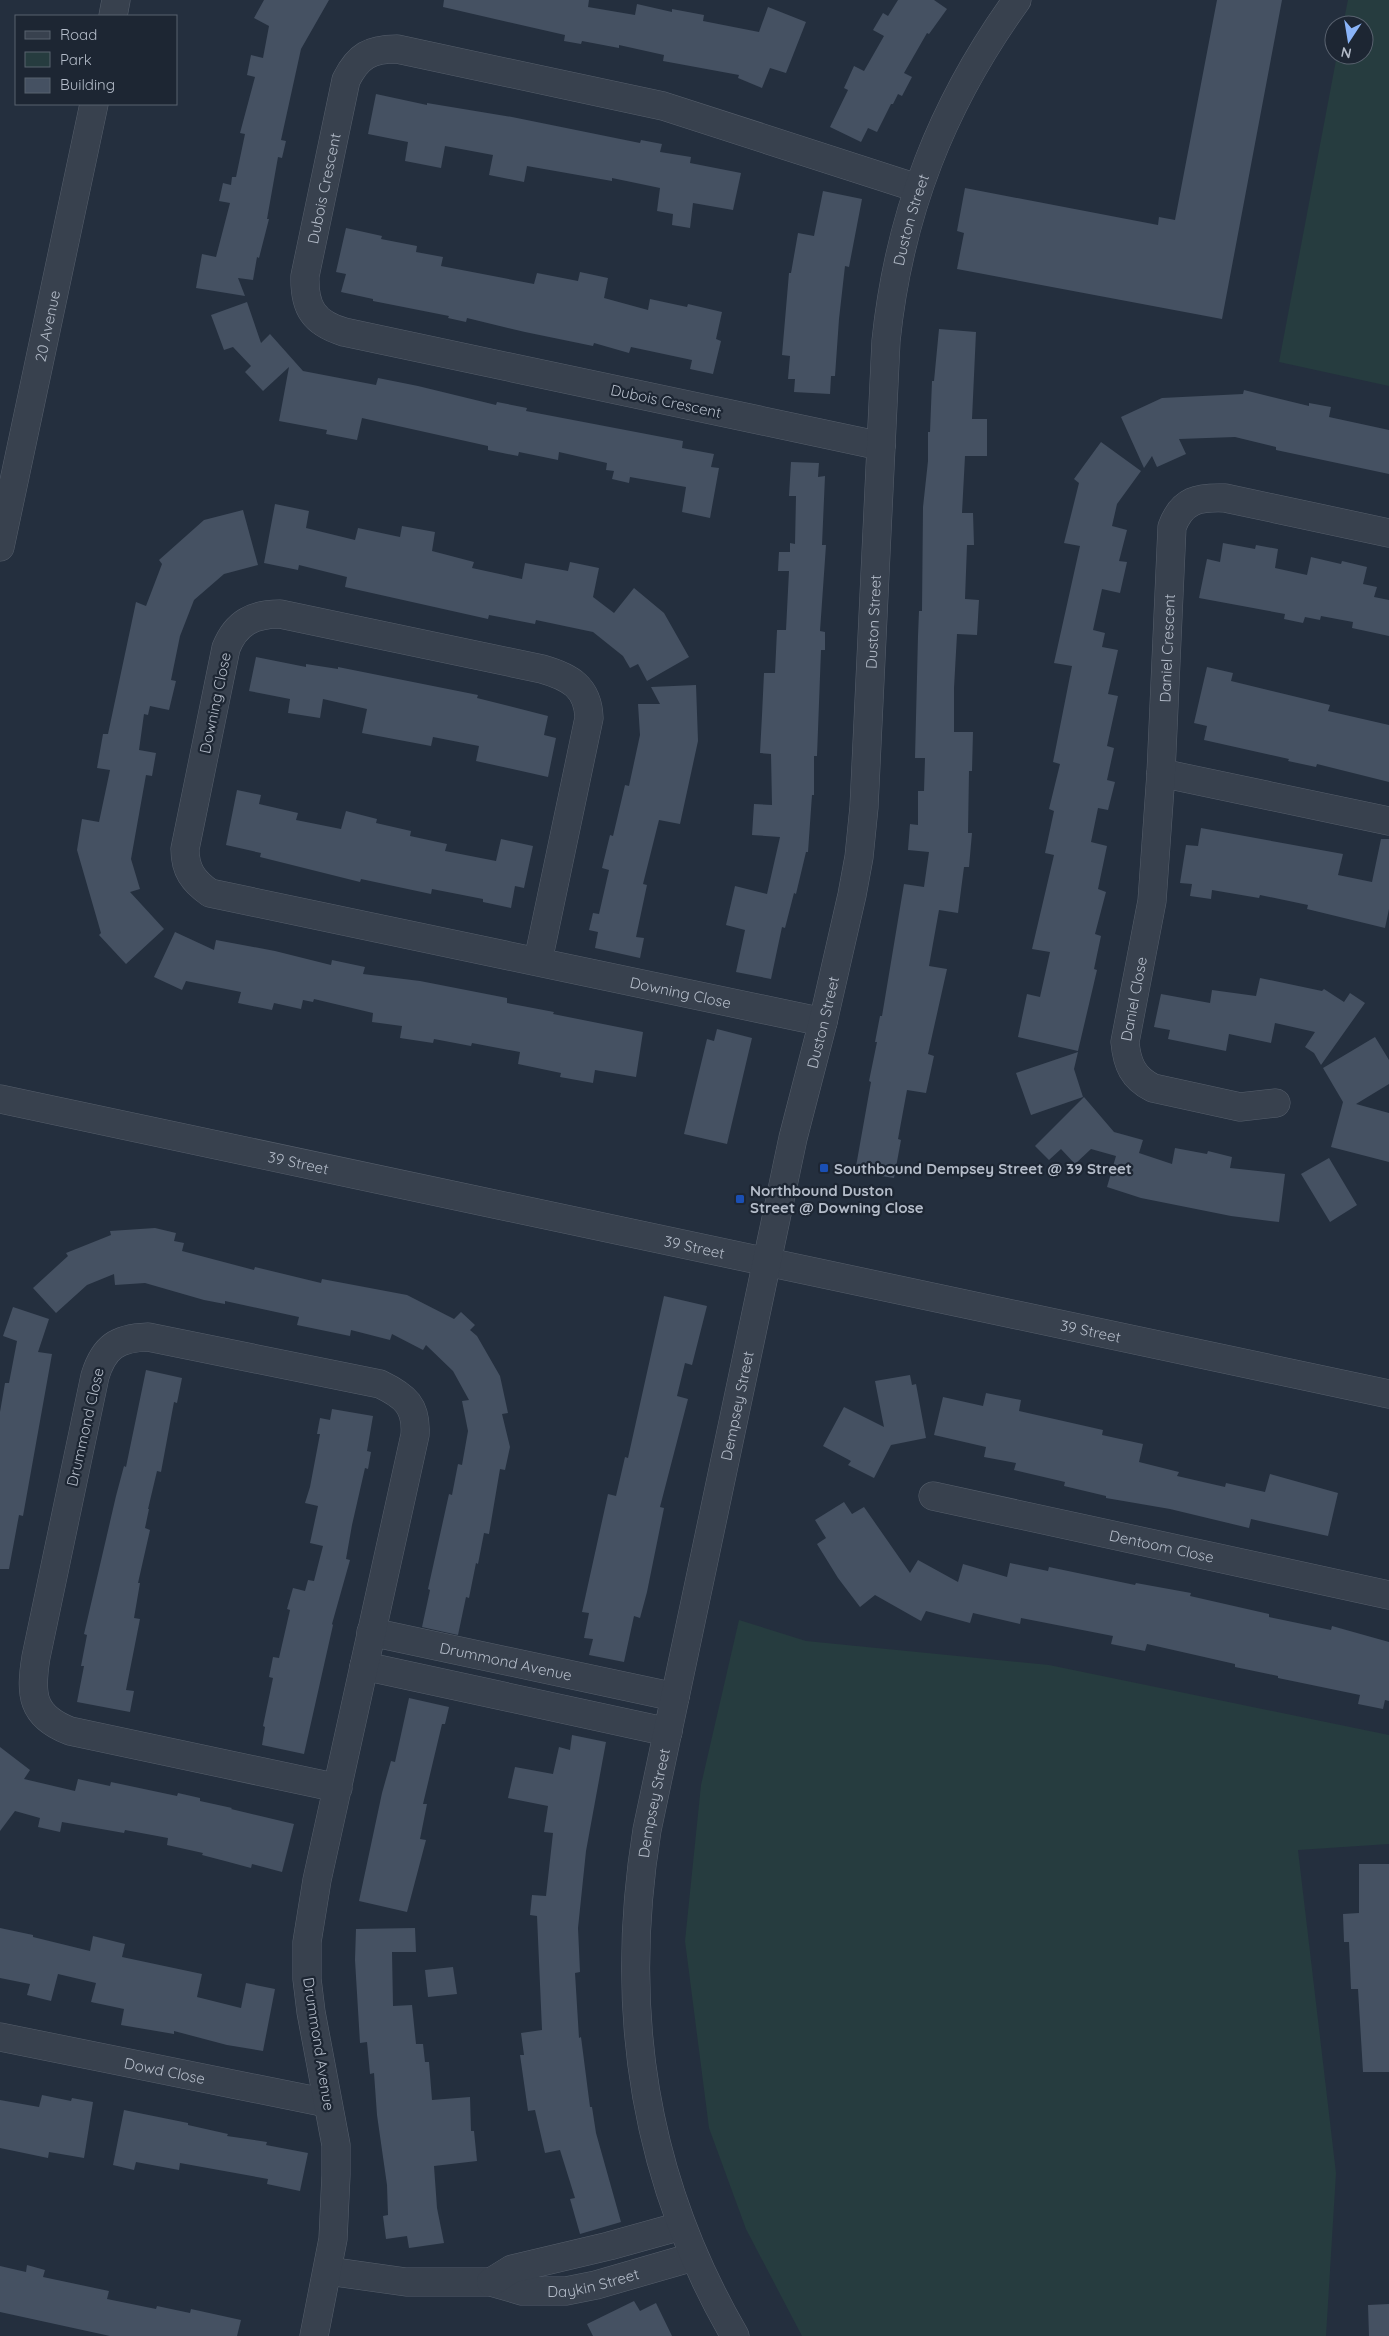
<svg xmlns="http://www.w3.org/2000/svg" width="1389" height="2336" font-family="Quicksand,sans-serif">
<style>
.green{fill:#263c3f}
.building{fill:#455162}
.lines{fill:none;stroke-linecap:round;stroke-linejoin:round}
.minor-casing{stroke:#565f6c;stroke-width:29}
.minor{stroke:#38414e;stroke-width:28}
.transit-dot{fill:#1a4fb4;stroke:#1d2633;stroke-width:2}
.labels{text-anchor:middle;dominant-baseline:central;stroke-width:4.5;stroke-linejoin:round;paint-order:stroke}
.street-label{font-size:15px;fill:#b4bcc9;stroke:#1d2633}
.poi-label{font-size:15px;font-weight:bold;fill:#b4bcc9;stroke:#1d2633;text-anchor:start}
</style>
<rect width="100%" height="100%" fill="#242f3e"/>
<g class="green">
<polygon points="1348,0 1389,0 1389,386 1279,362 1337,55 1364,55 1364,25 1343,25"/>
<polygon points="739,1620 806,1641 1049,1665 1389,1735 1389,1844 1298,1850 1336,2173 1326,2336 802,2336 746,2229 709,2128 685,1941 701,1785"/>
</g>
<g class="building">
<polygon points="264,0 329,0 301,49 281,140 286,141 282,158 278,157 267,219 269,219 259,258 257,257 253,280 238,278 245,296 196,288 202,254 216,257 230,203 219,201 223,183 231,185 232,177 236,177 245,134 240,133 255,77 247,75 251,55 263,58 269,26 254,18"/>
<polygon points="444,0 589,0 588,7 635,15 637,4 672,12 672,9 704,15 703,21 759,32 768,7 806,22 786,73 770,68 762,88 738,78 739,75 663,61 664,55 619,45 619,48 582,41 581,44 564,41 565,35 443,7"/>
<polygon points="898,0 934,0 947,9 929,34 927,33 904,73 912,77 902,96 898,94 893,104 891,104 877,132 868,128 861,142 830,127 848,90 844,88 854,66 864,71 884,36 873,30 883,13 888,16"/>
<polygon points="1217,0 1282,0 1222,319 957,269 964,233 957,231 965,188 1158,225 1159,217 1175,220"/>
<polygon points="376,94 427,105 427,103 512,117 640,143 641,140 662,144 660,152 691,157 690,163 741,173 733,210 693,203 690,228 672,225 673,214 657,211 660,188 612,178 612,181 527,166 524,182 489,175 493,155 445,146 441,168 405,161 408,142 368,134"/>
<polygon points="823,191 862,199 849,267 845,266 839,319 835,376 831,376 830,394 794,392 795,379 788,379 790,356 782,355 789,273 791,273 798,233 814,236"/>
<polygon points="346,228 382,236 381,239 417,246 416,252 443,257 441,266 534,284 537,273 578,281 580,272 608,278 604,298 648,310 650,299 687,307 688,304 722,312 716,339 721,341 713,374 690,369 692,360 631,347 629,353 594,343 593,346 525,332 467,318 466,322 448,318 449,316 373,301 373,299 341,292 346,274 336,272"/>
<polygon points="247,302 261,343 270,334 303,371 376,385 378,378 418,386 496,405 497,402 527,408 526,411 683,441 682,448 714,454 711,467 719,468 710,518 682,512 686,487 630,477 629,483 612,479 614,471 606,470 607,463 559,452 558,460 519,452 518,456 488,450 488,446 362,418 357,440 326,434 327,430 279,421 289,367 263,391 245,372 251,366 233,347 224,350 211,315"/>
<polygon points="939,329 976,332 972,419 987,419 987,456 965,456 962,513 973,513 974,545 967,545 965,599 979,600 977,635 957,634 954,688 954,732 973,732 972,771 969,771 968,833 972,833 969,867 964,867 958,913 939,910 929,966 947,969 928,1054 934,1056 926,1093 907,1090 898,1139 901,1140 894,1178 855,1172 871,1082 869,1081 877,1042 875,1042 880,1016 882,1016 904,884 924,887 929,852 908,850 910,824 918,825 918,791 924,791 925,758 915,758 918,636 919,611 922,611 923,507 928,461 928,432 930,432 932,381 934,381"/>
<polygon points="1244,390 1309,406 1309,403 1331,407 1329,417 1389,430 1389,474 1276,450 1276,447 1235,437 1179,439 1186,454 1157,467 1152,456 1144,468 1121,417 1162,398 1243,394"/>
<polygon points="1101,442 1141,471 1117,504 1112,526 1127,530 1119,561 1127,562 1120,593 1102,589 1093,630 1105,633 1102,647 1118,650 1108,694 1118,696 1107,746 1114,748 1107,780 1115,782 1108,810 1098,808 1091,842 1107,846 1098,889 1106,892 1095,934 1101,936 1094,969 1097,970 1078,1051 1018,1037 1027,994 1040,997 1050,952 1032,949 1054,855 1045,853 1054,811 1049,809 1060,764 1053,762 1072,666 1054,663 1080,546 1064,543 1079,483 1074,479"/>
<polygon points="791,462 819,463 818,477 825,476 822,545 826,545 820,631 825,632 825,650 821,650 817,756 814,756 814,795 812,795 808,852 806,852 796,894 794,893 785,928 782,927 771,979 736,972 745,930 726,925 735,886 767,894 780,837 752,835 754,804 772,805 771,754 760,753 762,715 764,673 775,673 777,630 786,630 789,571 778,571 779,552 790,552 790,543 795,544 796,496 789,496"/>
<polygon points="275,504 309,511 306,528 355,540 358,528 400,537 402,526 435,532 432,551 474,562 472,568 522,579 525,563 568,571 570,562 599,568 593,597 614,613 634,588 664,613 689,657 647,681 638,664 630,668 623,656 593,632 536,620 535,624 489,615 488,619 345,587 347,577 299,565 298,570 264,563"/>
<polygon points="243,510 258,565 224,574 194,600 180,636 171,680 176,681 169,710 150,706 148,715 144,714 139,750 156,753 152,776 146,775 131,859 140,889 130,892 164,929 126,964 99,935 101,933 77,850 82,819 99,822 110,770 97,768 103,734 108,734 136,602 146,606 162,564 159,560 204,520"/>
<polygon points="1223,543 1255,549 1256,545 1278,549 1275,568 1307,575 1311,557 1341,564 1342,561 1367,567 1363,584 1377,587 1374,597 1389,600 1389,636 1352,628 1353,622 1321,616 1320,620 1305,617 1303,623 1284,619 1285,614 1199,598 1207,559 1220,562"/>
<polygon points="256,657 306,667 306,664 338,669 338,667 478,695 477,698 548,716 544,735 556,738 548,777 476,761 479,746 433,737 431,746 362,733 367,709 323,699 320,718 288,713 290,699 249,691"/>
<polygon points="1207,667 1233,673 1231,681 1330,705 1328,711 1389,725 1389,782 1317,764 1316,767 1288,761 1289,759 1204,740 1207,726 1194,723"/>
<polygon points="696,685 698,741 680,824 659,820 643,884 647,885 636,937 644,938 640,958 595,948 598,932 589,930 593,913 599,914 609,870 602,868 610,835 613,836 625,785 629,786 640,735 638,704 660,704 651,687"/>
<polygon points="237,790 261,795 259,804 298,813 296,820 341,829 346,811 377,819 376,823 411,831 410,836 447,844 445,851 496,861 501,839 533,846 524,888 515,886 511,908 483,902 483,899 432,889 431,894 361,879 360,882 260,857 261,853 226,845"/>
<polygon points="1201,828 1343,854 1338,875 1372,882 1381,839 1389,839 1389,909 1385,928 1307,909 1308,905 1260,895 1259,898 1212,890 1211,899 1190,896 1192,884 1180,883 1186,845 1198,846"/>
<polygon points="175,932 214,950 216,940 275,951 331,965 332,960 365,967 363,974 420,981 507,998 507,1003 554,1012 553,1014 643,1032 636,1077 595,1070 593,1083 560,1077 561,1073 518,1064 520,1052 472,1043 471,1046 434,1039 433,1043 400,1038 402,1026 372,1022 373,1013 314,999 313,1002 303,1000 301,1009 274,1003 272,1010 238,1003 241,992 186,981 182,990 154,977"/>
<polygon points="1260,978 1322,991 1324,989 1344,1002 1350,993 1365,1003 1321,1065 1314,1053 1305,1047 1315,1032 1275,1023 1271,1043 1229,1034 1226,1051 1168,1039 1170,1030 1154,1027 1161,994 1210,1003 1212,990 1256,996"/>
<polygon points="717,1029 752,1038 727,1144 684,1134 707,1039 714,1041"/>
<polygon points="1375,1037 1389,1060 1389,1084 1356,1104 1389,1113 1389,1162 1331,1147 1343,1102 1323,1068"/>
<polygon points="1078,1052 1074,1069 1083,1097 1031,1115 1016,1073"/>
<polygon points="1084,1097 1114,1132 1143,1140 1139,1153 1172,1164 1175,1148 1207,1154 1208,1151 1232,1157 1230,1168 1285,1174 1279,1222 1231,1216 1141,1198 1107,1187 1116,1156 1091,1149 1075,1164 1061,1149 1049,1160 1035,1146"/>
<polygon points="1329,1158 1357,1205 1330,1222 1301,1174"/>
<polygon points="155,1228 176,1233 174,1241 184,1243 182,1251 254,1270 255,1267 321,1283 322,1279 407,1295 454,1319 461,1312 475,1325 470,1330 477,1336 500,1376 508,1413 502,1414 510,1447 505,1470 500,1469 489,1534 484,1533 478,1564 476,1563 469,1598 466,1597 458,1635 422,1627 430,1590 428,1589 449,1494 452,1495 458,1464 462,1465 468,1431 462,1401 469,1400 453,1371 426,1345 423,1350 392,1334 390,1340 351,1330 350,1336 297,1325 299,1317 225,1301 225,1304 204,1300 145,1283 115,1285 114,1274 87,1285 56,1313 33,1288 68,1256 66,1253 111,1235 110,1231"/>
<polygon points="664,1296 707,1306 692,1365 685,1363 677,1396 688,1399 660,1507 664,1508 647,1592 640,1618 634,1616 624,1662 589,1655 593,1639 584,1638 589,1613 582,1612 608,1494 616,1496 625,1457 628,1458"/>
<polygon points="13,1307 49,1319 38,1352 52,1354 23,1516 19,1515 9,1569 0,1569 0,1412 5,1383 9,1383 17,1341 3,1336"/>
<polygon points="146,1370 182,1378 177,1403 174,1402 161,1472 157,1471 148,1509 149,1509 145,1528 150,1530 138,1583 140,1583 134,1618 140,1619 126,1690 134,1691 130,1712 77,1702 84,1666 81,1666 87,1635 84,1634 116,1496 124,1466 126,1467"/>
<polygon points="910,1375 912,1385 916,1384 926,1438 891,1445 874,1478 848,1465 851,1461 823,1446 844,1407 884,1427 875,1381"/>
<polygon points="986,1393 1021,1400 1019,1411 1103,1430 1102,1435 1143,1444 1139,1462 1179,1472 1177,1476 1225,1487 1226,1483 1265,1492 1270,1474 1338,1493 1328,1536 1251,1519 1249,1528 1170,1509 1106,1498 1106,1496 1064,1486 1065,1482 1014,1470 1016,1463 984,1457 986,1447 934,1435 943,1397 983,1406"/>
<polygon points="332,1409 373,1416 367,1451 371,1452 368,1469 365,1468 352,1525 346,1559 350,1560 332,1624 333,1625 304,1754 262,1745 265,1727 263,1726 273,1678 269,1677 273,1657 279,1658 290,1610 287,1609 293,1588 305,1591 308,1580 314,1581 323,1546 310,1543 318,1506 305,1503 310,1487 320,1434 317,1434 320,1418 330,1420"/>
<polygon points="844,1502 852,1514 864,1507 910,1573 918,1560 958,1582 963,1564 1007,1577 1010,1563 1048,1571 1049,1567 1135,1585 1136,1583 1191,1593 1190,1596 1269,1614 1269,1617 1331,1630 1332,1626 1389,1642 1389,1701 1385,1700 1383,1709 1358,1704 1360,1695 1278,1678 1278,1676 1235,1667 1235,1664 1147,1644 1145,1651 1111,1644 1113,1636 1021,1618 1020,1624 973,1613 970,1623 926,1611 921,1621 875,1595 860,1607 838,1578 817,1544 826,1538 815,1520"/>
<polygon points="409,1698 449,1707 445,1724 442,1724 423,1804 427,1804 420,1839 426,1840 407,1912 359,1901 382,1793 391,1761 395,1762"/>
<polygon points="572,1735 606,1742 586,1851 578,1928 580,1972 575,1973 579,2038 581,2037 590,2107 592,2107 596,2133 621,2222 580,2234 570,2199 575,2198 560,2150 545,2153 535,2110 528,2111 520,2055 524,2055 521,2033 542,2030 537,1916 530,1915 532,1895 546,1896 553,1833 544,1832 548,1806 508,1798 515,1767 553,1774 559,1747 570,1750"/>
<polygon points="0,1747 30,1770 24,1779 75,1791 78,1779 110,1786 111,1782 177,1796 178,1793 200,1798 200,1801 232,1808 231,1809 294,1824 282,1872 252,1864 251,1868 225,1861 202,1855 203,1853 167,1845 168,1838 125,1830 124,1833 62,1822 60,1832 38,1827 40,1818 15,1811 0,1831"/>
<polygon points="1359,1864 1389,1864 1389,2072 1363,2072 1358,1989 1351,1989 1349,1942 1344,1942 1343,1914 1359,1913"/>
<polygon points="0,1928 33,1935 33,1937 90,1951 93,1936 125,1944 122,1957 202,1974 197,1997 241,2008 246,1983 275,1989 263,2051 227,2045 174,2031 174,2034 121,2025 124,2009 91,2002 96,1983 58,1974 51,2001 27,1995 30,1984 0,1978"/>
<polygon points="415,1928 416,1952 392,1952 393,2006 412,2005 416,2044 423,2044 425,2062 429,2062 432,2100 470,2097 471,2131 474,2131 477,2161 434,2166 437,2208 444,2243 409,2248 407,2236 386,2239 383,2216 388,2215 387,2185 377,2115 374,2073 370,2074 367,2042 360,2043 355,1960 356,1929"/>
<polygon points="453,1967 457,1994 428,1997 425,1970"/>
<polygon points="42,2095 71,2101 72,2098 93,2102 84,2158 49,2152 48,2158 0,2148 0,2100 39,2107"/>
<polygon points="124,2110 188,2123 188,2125 228,2134 227,2136 267,2142 266,2145 308,2153 300,2191 267,2184 268,2179 180,2163 179,2170 136,2162 134,2170 113,2165"/>
<polygon points="27,2265 45,2270 43,2277 109,2291 107,2299 156,2309 157,2306 190,2313 191,2309 241,2320 237,2336 110,2336 0,2312 0,2266 26,2272"/>
<polygon points="634,2301 640,2311 656,2303 672,2336 593,2336 587,2324"/>
<polygon points="1389,2304 1389,2336 1369,2336 1368,2305"/>
</g>
<g class="lines">
<g class="minor-casing">
<g id="minor">
<polyline points="113,16 116,0"/>
<path id="s1" d="M881 446 344 332C314 323 304 308 305 276L346 80C358 56 370 49 397 49L663 106 917 188"/>
<path id="s2" d="M0 547 94 104"/>
<polyline points="1161,773 1389,821"/>
<path id="s3" d="M538 961 589 718C588 687 570 677 542 669L280 614C253 614 236 623 226 648L185 849C185 870 193 881 210 893L823 1022"/>
<path id="s4" d="M0 1099 1389 1394"/>
<path id="s5" d="M1276 1103 1240 1107 1153 1088C1133 1078 1127 1064 1125 1042L1152 901 1161 773 1172 527C1182 500 1198 497 1225 498L1389 533"/>
<path id="s6" d="M933 1496 1389 1595"/>
<path id="s7" d="M371 1632 675 1697"/>
<polyline points="364,1666 668,1732"/>
<path id="s8" d="M0 2037 327 2103"/>
<path id="s9" d="M328 2271 406 2282H491L522 2291H566L596 2285 693 2257"/>
<polyline points="491,2282 512,2269 609,2246 681,2226"/>
<path d="M314 2336 333 2239 336 2175V2145L311 2012 307 1979V1942L317 1880 415 1435C417 1406 405 1396 380 1384L148 1337C117 1338 104 1347 95 1376L36 1657C30 1694 31 1716 70 1731L338 1788"/>
<path id="s10" d="M735 2336C643 2178 618 2010 647 1830L793 1138 823 1022 852 895 859 857 864 807 886 341C899 214 942 104 1017 0"/>
</g>
</g>
<use href="#minor" class="minor"/>
</g>
<g class="transit-dot">
<rect x="819" y="1163" width="10" height="10" rx="2.5"/>
<rect x="735" y="1194" width="10" height="10" rx="2.5"/>
</g>
<g class="labels">
<g class="street-label">
<text stroke="none"><textPath href="#s1" startOffset="714">Dubois Crescent</textPath></text>
<text stroke="none"><textPath href="#s10" startOffset="2161">Duston Street</textPath></text>
<text stroke="none"><textPath href="#s2" startOffset="226">20 Avenue</textPath></text>
<text transform="translate(666 401) rotate(12)">Dubois Crescent</text>
<text stroke="none"><textPath href="#s10" startOffset="1756">Duston Street</textPath></text>
<text stroke="none"><textPath href="#s5" startOffset="579">Daniel Crescent</textPath></text>
<text transform="translate(215 703) rotate(-78)">Downing Close</text>
<text stroke="none"><textPath href="#s3" startOffset="1398">Downing Close</textPath></text>
<text stroke="none"><textPath href="#s5" startOffset="226">Daniel Close</textPath></text>
<text stroke="none"><textPath href="#s10" startOffset="1351">Duston Street</textPath></text>
<text stroke="none"><textPath href="#s4" startOffset="305">39 Street</textPath></text>
<text stroke="none"><textPath href="#s4" startOffset="710">39 Street</textPath></text>
<text stroke="none"><textPath href="#s4" startOffset="1115">39 Street</textPath></text>
<text stroke="none"><textPath href="#s10" startOffset="958">Dempsey Street</textPath></text>
<text transform="translate(85 1427) rotate(-77)">Drummond Close</text>
<text stroke="none"><textPath href="#s6" startOffset="234">Dentoom Close</textPath></text>
<text stroke="none"><textPath href="#s7" startOffset="138">Drummond Avenue</textPath></text>
<text stroke="none"><textPath href="#s10" startOffset="552">Dempsey Street</textPath></text>
<text transform="translate(319 2044) rotate(81)">Drummond Avenue</text>
<text stroke="none"><textPath href="#s8" startOffset="168">Dowd Close</textPath></text>
<text stroke="none"><textPath href="#s9" startOffset="268">Daykin Street</textPath></text>
</g>
<g class="poi-label">
<text x="834" y="1168">Southbound Dempsey Street @ 39 Street</text>
<text x="750" y="1190">Northbound Duston<tspan x="750" dy="17">Street @ Downing Close</tspan></text>
</g>
</g>
<rect x="15" y="15" width="162" height="90" fill="#1d2633" stroke="#59626f"/>
<rect x="25" y="31" width="25" height="8" fill="#38414e" stroke="#59626f"/>
<text x="60" y="40" font-size="15" fill="#b4bcc9">Road</text>
<rect x="25" y="52" width="25" height="15" fill="#263c3f" stroke="#59626f"/>
<text x="60" y="65" font-size="15" fill="#b4bcc9">Park</text>
<rect x="25" y="78" width="25" height="15" fill="#455162" stroke="#59626f"/>
<text x="60" y="90" font-size="15" fill="#b4bcc9">Building</text>
<g transform="translate(1349 40) rotate(192)"><circle r="24" fill="#1d2633" stroke="#59626f"/>
<path d="M0-4L9 19L0 12L-9 19Z" fill="#8ab4f8"/>
<text y="-8" font-size="14" font-weight="bold" text-anchor="middle" fill="#b4bcc9">N</text>
</g>
</svg>
